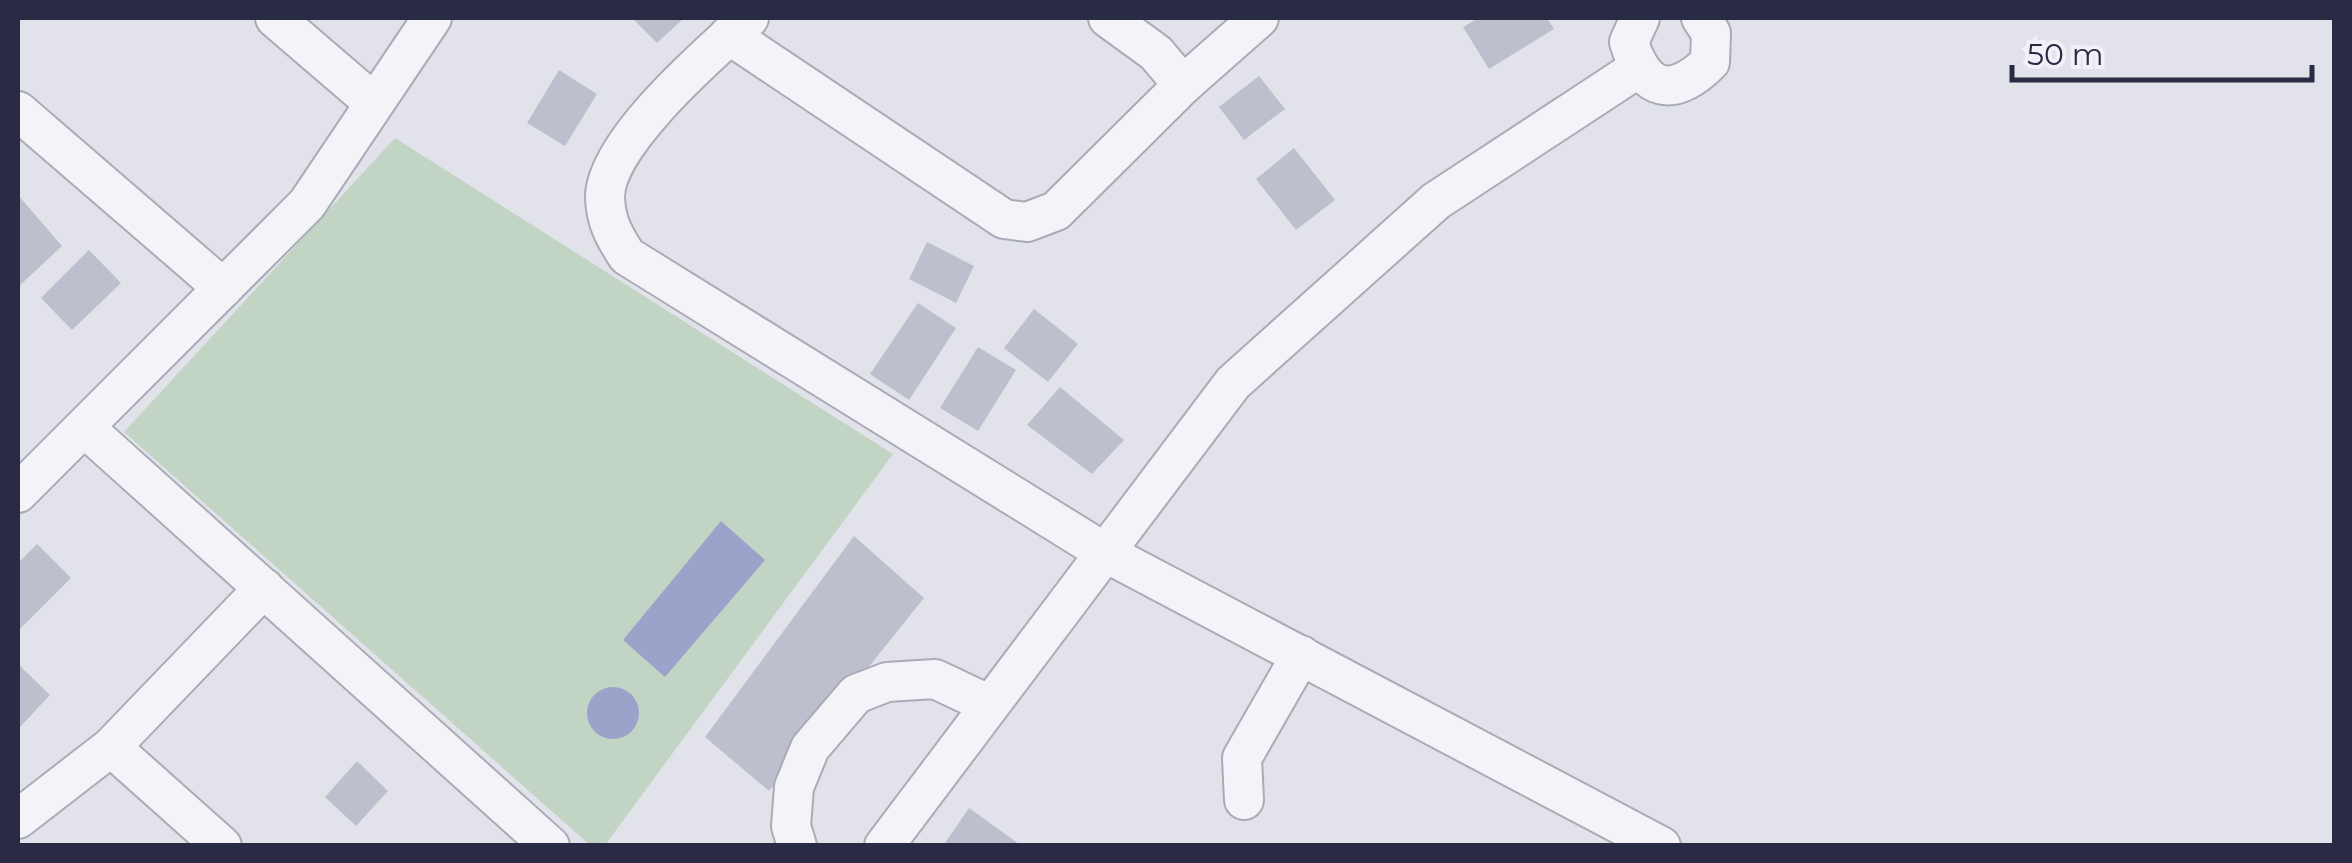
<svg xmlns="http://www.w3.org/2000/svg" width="2352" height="863" font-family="Montserrat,sans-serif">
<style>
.green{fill:#c2d4c3}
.water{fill:#9ba3cb}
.building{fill:#bebfcd}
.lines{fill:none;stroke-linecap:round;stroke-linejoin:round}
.minor-casing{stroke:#aaabb8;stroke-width:42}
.minor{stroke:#f4f4f8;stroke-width:38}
</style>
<rect width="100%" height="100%" fill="#e1e2ea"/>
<polygon class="green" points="395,138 893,454 605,845 591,846 124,432"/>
<g class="water">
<polygon points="721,521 765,560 665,677 623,640"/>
<circle cx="613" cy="713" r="26"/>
</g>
<g class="building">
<polygon points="632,18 684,18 657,43"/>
<polygon points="1479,18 1547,18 1554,29 1489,69 1463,27"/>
<polygon points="559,70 597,94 565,146 527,123"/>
<polygon points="1259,76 1285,109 1244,140 1219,107"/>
<polygon points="1294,148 1335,200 1296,230 1256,179"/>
<polygon points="18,195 62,246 18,287"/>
<polygon points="927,242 974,266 956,303 909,279"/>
<polygon points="89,250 121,283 72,330 41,298"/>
<polygon points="918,303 956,328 909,400 870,374"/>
<polygon points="1034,309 1078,344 1048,382 1004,348"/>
<polygon points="978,347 1016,370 978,431 940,408"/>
<polygon points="1060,387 1124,440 1092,474 1027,425"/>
<polygon points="854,536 924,598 769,791 705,737"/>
<polygon points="37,544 71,578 18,631 18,563"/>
<polygon points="18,664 50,695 20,727 18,725"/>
<polygon points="357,761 388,791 356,826 325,797"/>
<polygon points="969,808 1022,846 943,846"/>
</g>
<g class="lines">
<g class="minor-casing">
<g id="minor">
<polyline points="275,18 374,103"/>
<path d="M749 18C710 53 604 144 605 198 606 222 614 236 627 256L1104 552 1661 846"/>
<path d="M1640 18 1629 42C1644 92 1673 99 1710 62L1711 33 1701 18"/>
<polyline points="729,35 1004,219 1027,222 1056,211 1183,85 1156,53 1108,18"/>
<polyline points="1183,85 1259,18"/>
<polyline points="18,111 223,288"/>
<polyline points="85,428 550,846"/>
<polyline points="18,493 307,204 432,18"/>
<polyline points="111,747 222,846"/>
<polyline points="1244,800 1242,758 1301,655"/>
<polyline points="18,819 111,747 264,588"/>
<polyline points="797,846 791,826 794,787 810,748 856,694 887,682 935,679 988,704"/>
<polyline points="884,846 1233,383 1436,201 1637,69"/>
</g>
</g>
<use href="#minor" class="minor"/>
</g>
<rect width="2352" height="863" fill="none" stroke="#292a43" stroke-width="40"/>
<path d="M2012 65v15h300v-15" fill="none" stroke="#292a43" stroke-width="5"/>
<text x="2027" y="65" font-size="30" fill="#292a43" stroke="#f1f1f7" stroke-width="8" paint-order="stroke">50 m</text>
</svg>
